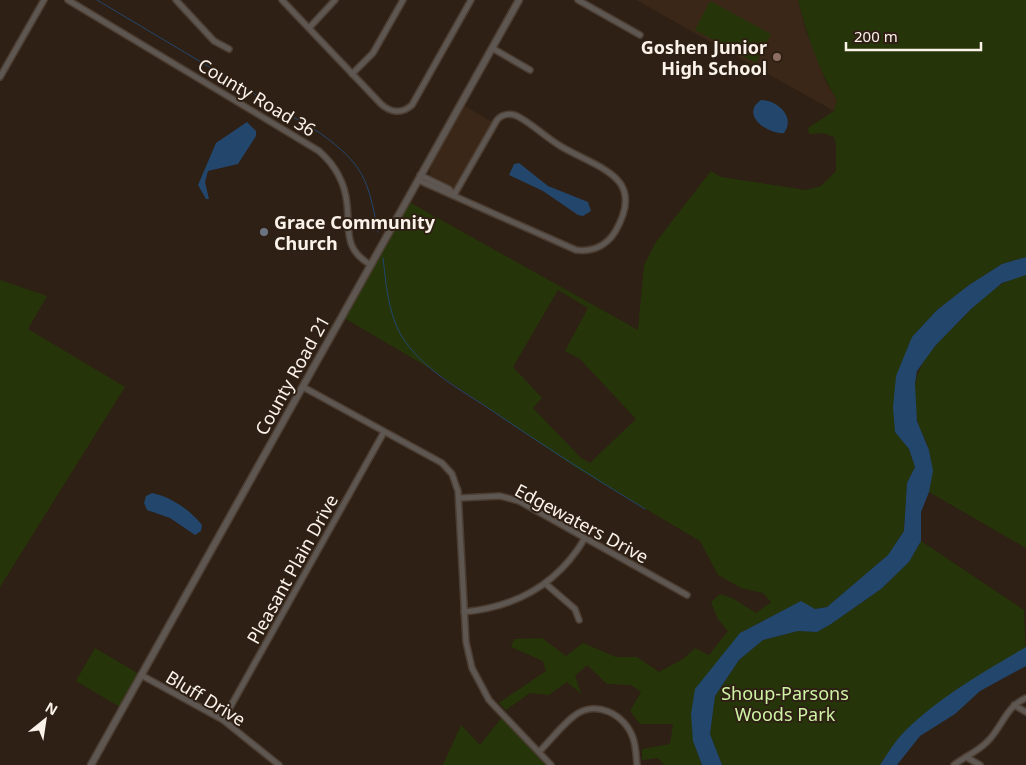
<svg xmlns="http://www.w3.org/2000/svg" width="1026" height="765" font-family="'Noto Sans',sans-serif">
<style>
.built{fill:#3a2717}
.green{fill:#253509;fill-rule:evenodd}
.water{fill:#23466d}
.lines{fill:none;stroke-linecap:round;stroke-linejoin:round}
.stream{stroke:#23466d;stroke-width:1}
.minor-casing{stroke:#4b3d32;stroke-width:8}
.tertiary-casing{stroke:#4b3d32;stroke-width:9}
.minor{stroke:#5e5651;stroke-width:5}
.tertiary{stroke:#5e5651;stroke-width:6}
.education-dot{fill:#8d6e63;stroke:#2e2014;stroke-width:2}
.worship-dot{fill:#6b7280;stroke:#2e2014;stroke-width:2}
.labels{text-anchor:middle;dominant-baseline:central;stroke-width:4;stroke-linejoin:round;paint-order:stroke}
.poi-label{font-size:18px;font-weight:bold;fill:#fbf2ea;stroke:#2e2014;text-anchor:end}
.street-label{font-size:18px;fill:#fbf2ea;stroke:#2e2014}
.park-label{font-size:18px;fill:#cff3a4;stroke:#2e2014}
</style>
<rect width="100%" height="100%" fill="#2e2014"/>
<g class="built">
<polygon points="636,0 798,0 806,31 826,82 837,100 834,111"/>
<polygon points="463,105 492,122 454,188 431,178 430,170 434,156"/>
</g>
<g class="green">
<path d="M798 0H1026V257L1002 264 969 285 937 310 912 337 895 432 909 449 915 467 907 483 904 531 888 555 827 607 815 609 800 602 740 633 693 741 702 765H664L658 758 642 760V749L670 744 673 724H640L630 711 641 692 631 685 607 684 587 665 575 676 581 694 567 682 549 695 530 693 506 710 499 703 546 671 543 661 511 647 514 639 542 638 566 656 583 643 616 657H637L659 672 683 659 695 648 709 655 728 631 718 619 711 602 720 594 734 599 756 613 771 602 763 593 741 588 718 575 700 541 578 469 431 369 344 318 409 202 638 330 644 265 656 242 711 171 721 177 806 190 821 186 836 171V144L834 137 823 133 809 134 808 128 834 111 837 100C818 69 807 35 798 0ZM558 290 588 308 565 351 580 359 636 419 590 463 581 458 533 408 542 398 513 367Z"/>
<polygon points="710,1 771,34 756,63 695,30"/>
<path d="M1026 275V548L929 492C931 477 933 464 929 450 927 440 920 431 918 422 904 371 931 349 964 317 981 299 1001 279 1026 275Z"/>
<polygon points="0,280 47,296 28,329 125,387 0,587"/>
<polygon points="921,541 1024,610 1026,661 904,732 880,765 722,765 710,734 715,696 739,660 763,640 798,631 817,632 831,624 881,589 909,562"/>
<polygon points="95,648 139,674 120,707 76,681"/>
<polygon points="502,717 548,765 443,765 461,725 480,745"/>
</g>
<g class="water">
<path d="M761 100C777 100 796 117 784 133 769 135 739 115 761 100Z"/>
<polygon points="247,122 256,131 256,136 238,164 208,171 205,182 209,199 206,199 198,185 216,143"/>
<polygon points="519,163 548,186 588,202 591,211 583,216 578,215 543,191 509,175 514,164"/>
<polygon points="1026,257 1026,275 1002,283 971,309 935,346 917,371 915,384 917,421 929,450 933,471 929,492 921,512 921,541 909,562 881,589 831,624 817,632 798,631 763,640 739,660 715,696 710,734 722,765 702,765 693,741 691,714 695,689 740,633 801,601 815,609 827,607 888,555 904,531 907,483 915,467 909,449 895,432 893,407 896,376 912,337 937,310 969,285 1002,264"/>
<path d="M152 493C171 497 189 509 202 525L201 531 195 535 170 518 147 510 144 503 146 496Z"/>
<path d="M1026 647V666L980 691 955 714 920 736 897 765H880C888 753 895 741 905 731 939 697 985 671 1026 647Z"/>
</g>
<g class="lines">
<g class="stream">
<path d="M97 0 320 133C364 165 368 179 378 232"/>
<path d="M383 258C386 283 388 313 401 335 422 370 462 390 494 412 544 446 594 478 645 509"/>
</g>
<g class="minor-casing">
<g id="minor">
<path d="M68 0 319 151C335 165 345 183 347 204 350 231 343 249 371 265"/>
<polyline points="176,0 214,41 229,49"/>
<path d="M282 0 381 104C391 113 402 114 412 105L471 0"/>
<polyline points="578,0 640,35"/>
<polyline points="309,28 335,0"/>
<polyline points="492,48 530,70"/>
<polyline points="352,74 373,53 403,0"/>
<polyline points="0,77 44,0"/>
<polyline points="420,175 449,189 454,195"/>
<path d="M418 180 576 250C592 252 606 246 615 232 647 177 600 169 562 147 546 138 533 124 517 116 510 113 502 114 497 120L454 195"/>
<polyline points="303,387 442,463 452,474 458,491 466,642 472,668 489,700 551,765"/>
<polyline points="459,498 500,496 519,501 687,595"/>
<polyline points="546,584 575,609 579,620"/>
<path d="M464 612C516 607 558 584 585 538"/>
<polyline points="141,675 223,720 279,765"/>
<polyline points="1014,705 1026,712"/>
<polyline points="223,720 384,432"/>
<path d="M539 752C550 741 561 726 574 716 595 699 625 714 633 738 636 746 636 756 637 765"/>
<polyline points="966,757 980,765"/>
<path d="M954 765C964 757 977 752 987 742 1002 728 1005 707 1026 698"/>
</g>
</g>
<g class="tertiary-casing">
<polyline id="tertiary" points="91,765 519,0"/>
</g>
<use href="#minor" class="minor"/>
<use href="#tertiary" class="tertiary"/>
</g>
<circle class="education-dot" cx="777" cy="57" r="5"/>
<circle class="worship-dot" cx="264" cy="232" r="5"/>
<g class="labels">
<g class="poi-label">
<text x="767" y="47">Goshen Junior<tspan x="767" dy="21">High School</tspan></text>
<text x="274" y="222" text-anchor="start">Grace Community<tspan x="274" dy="21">Church</tspan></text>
</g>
<g class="street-label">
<text transform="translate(257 97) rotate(31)">County Road 36</text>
<text transform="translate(292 375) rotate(-61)">County Road 21</text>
<text transform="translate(582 523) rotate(28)">Edgewaters Drive</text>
<text transform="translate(292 569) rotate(-61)">Pleasant Plain Drive</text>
<text transform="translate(206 698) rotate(31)">Bluff Drive</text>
</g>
<g class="park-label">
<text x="785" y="693">Shoup-Parsons<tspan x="785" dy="21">Woods Park</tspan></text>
</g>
</g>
<g transform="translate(45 720) rotate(30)" stroke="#2e2014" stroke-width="4" paint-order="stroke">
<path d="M0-4L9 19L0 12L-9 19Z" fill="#fbf2ea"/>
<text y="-8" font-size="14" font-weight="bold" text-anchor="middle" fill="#fbf2ea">N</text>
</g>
<path d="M846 42v8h135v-8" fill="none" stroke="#fbf2ea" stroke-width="2.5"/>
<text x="854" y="42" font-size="15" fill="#fbf2ea" stroke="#2e2014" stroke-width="4" paint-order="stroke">200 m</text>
</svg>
